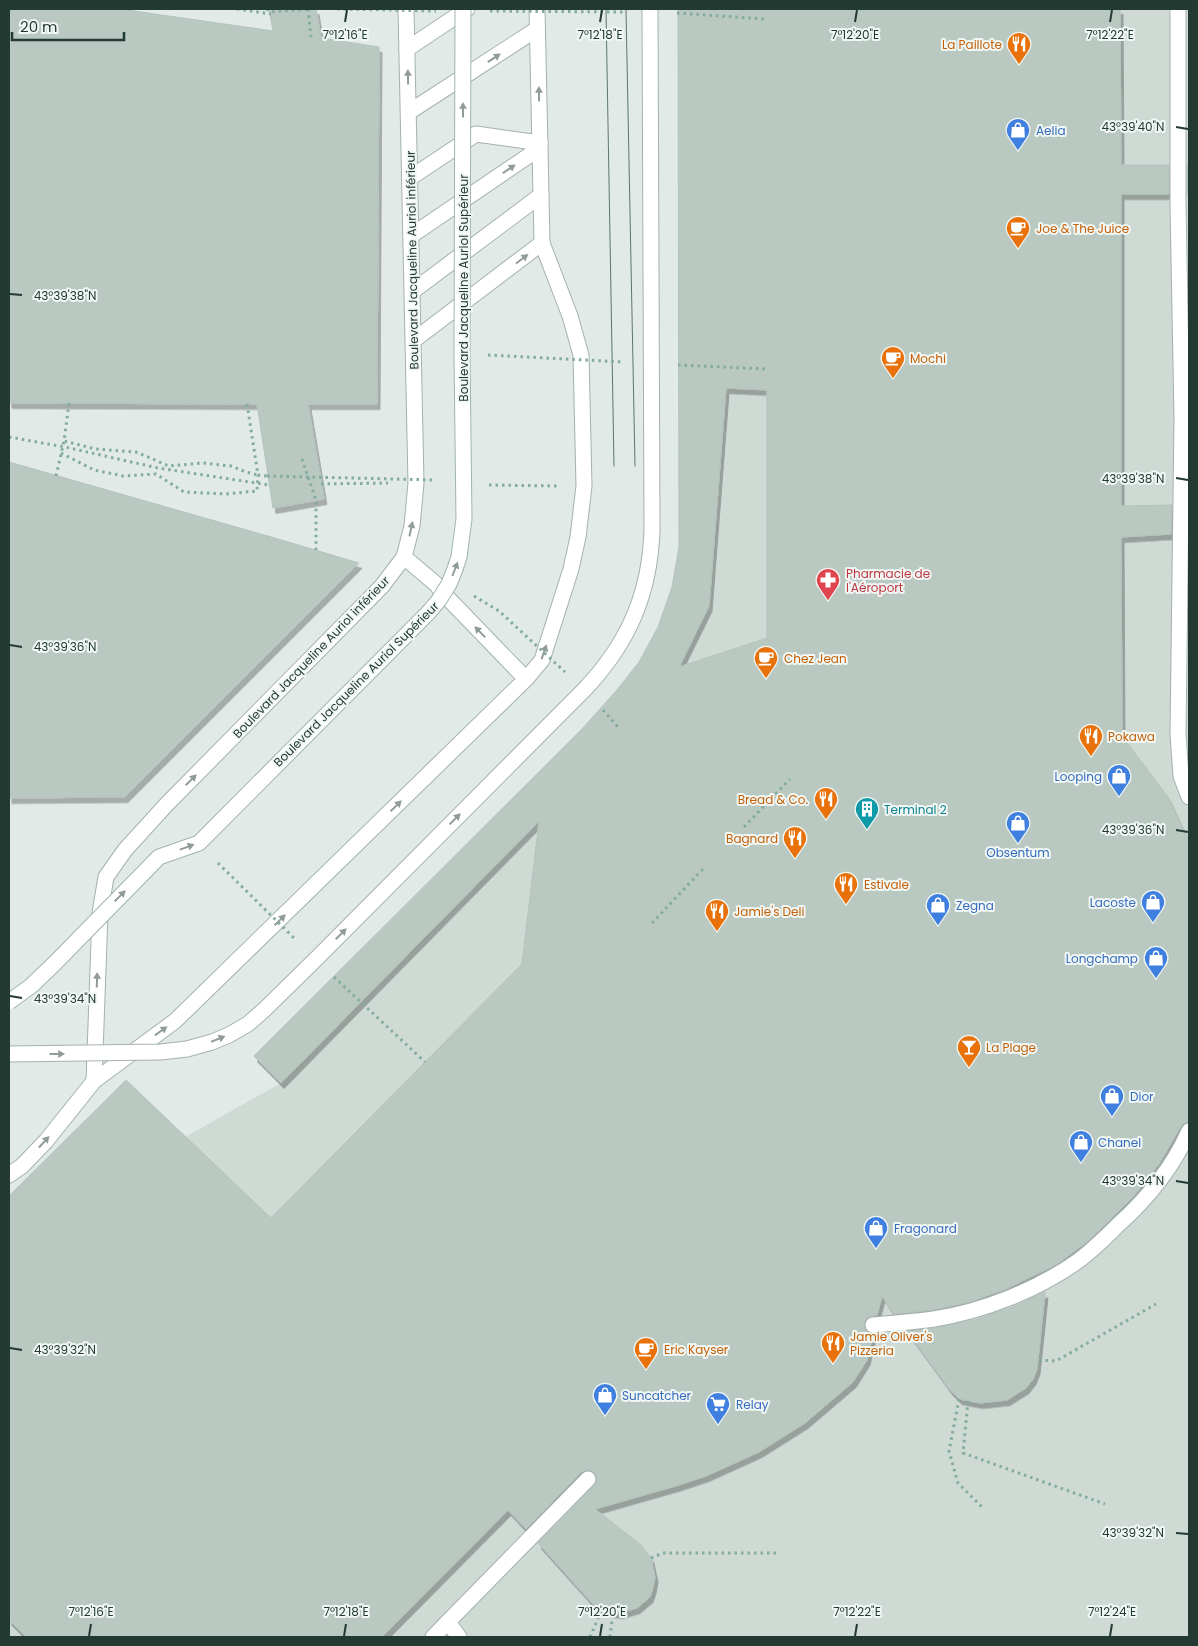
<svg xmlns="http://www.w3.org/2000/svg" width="1198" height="1646" font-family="Poppins,sans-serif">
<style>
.built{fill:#cfdad5}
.building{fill:#b9c8c1;stroke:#b4c3bc;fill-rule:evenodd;filter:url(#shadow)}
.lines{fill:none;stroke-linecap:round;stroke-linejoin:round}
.lane-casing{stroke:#a4b2ac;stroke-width:17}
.path{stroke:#83ac9d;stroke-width:3;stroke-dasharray:2.5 4;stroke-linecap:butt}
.lane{stroke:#fff;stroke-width:15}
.tram{stroke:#5d756e;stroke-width:1}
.lane-bridge-casing{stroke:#a4b2ac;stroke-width:17;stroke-linecap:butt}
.secondary-bridge-casing{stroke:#a0b5ad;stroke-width:17;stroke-linecap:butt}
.path-bridge{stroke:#83ac9d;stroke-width:3;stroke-dasharray:2.5 4;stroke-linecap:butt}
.lane-bridge{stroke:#fff;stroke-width:15}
.secondary-bridge{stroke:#fff;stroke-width:15}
.oneway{fill:#909c98}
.ticks{fill:none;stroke:#223a32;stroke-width:2}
.labels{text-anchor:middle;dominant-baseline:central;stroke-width:4;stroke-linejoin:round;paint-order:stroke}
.food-label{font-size:12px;fill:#c56008;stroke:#f1f7f4;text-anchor:start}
.shop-label{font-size:12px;fill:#366cbe;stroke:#f1f7f4;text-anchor:start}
.street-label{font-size:12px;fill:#223a32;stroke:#f1f7f4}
.health-label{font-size:12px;fill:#be3a42;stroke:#f1f7f4;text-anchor:start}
.culture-label{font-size:12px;fill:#0d838f;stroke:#f1f7f4;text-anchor:start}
.ticks-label{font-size:12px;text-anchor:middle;fill:#223a32;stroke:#f1f7f4;stroke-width:4;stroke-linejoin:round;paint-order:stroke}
</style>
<defs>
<filter id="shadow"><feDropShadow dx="3" dy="5.5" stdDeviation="0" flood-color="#0004"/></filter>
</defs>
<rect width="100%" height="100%" fill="#e1eae6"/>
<polygon class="built" points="709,9 1189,9 1189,1637 9,1637 9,1300 125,1171 281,1083 582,771 714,547"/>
<g class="building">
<polygon points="9,9 120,9 273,31 269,9 316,9 321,38 379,47 377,404 308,404 324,499 273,508 257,404 9,403"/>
<path d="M678 9H1120L1121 165H1169V194H1121V506L1172 505 1171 534 1121 537 1122 736 1168 797 1189 842V1122L1184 1123 1181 1126 1159 1164 1132 1198 1088 1241 1057 1264 1006 1289 969 1302 932 1310 894 1314 882 1296 877 1315 868 1317 864 1322 865 1330 873 1334 867 1360 853 1382 805 1423 759 1452 706 1476 679 1485 595 1509 641 1545 651 1558 655 1577 653 1588 650 1597 637 1608 620 1613 609 1612 599 1608 592 1603 538 1543 595 1485 597 1477 595 1473 586 1470 581 1472 526 1529 508 1510 382 1637H26L9 1620V1196L126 1080 271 1218 522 964 539 821 281 1083 254 1056 582 729 617 690 639 662 658 627 672 587 679 547ZM726 388 767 390V638L679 667 709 606Z"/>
<rect x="1187" y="165" width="2" height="29"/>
<polygon points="9,462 278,539 359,563 125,797 9,798"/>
<polygon points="1045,1292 1037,1369 1033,1379 1026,1388 1007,1400 980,1403 959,1399 950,1390 907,1331 936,1328 975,1320 1013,1307"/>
</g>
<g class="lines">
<g class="lane-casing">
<g id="lane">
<polyline points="1178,9 1178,205 1182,418 1178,734 1181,776 1189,797"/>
<polyline points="407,49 467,9"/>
<polyline points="409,112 537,29"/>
<polyline points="410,178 476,134 540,143"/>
<polyline points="412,235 540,148"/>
<polyline points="413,291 541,195"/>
<polyline points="414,340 542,243 537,9"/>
<polyline points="404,557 437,585 441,591 526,679"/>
<polyline points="94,1081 100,913 106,877 125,850 166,805 382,586 404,557 412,526 416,483 406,9"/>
<polyline points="9,1175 22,1166 46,1141 94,1081 175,1021 526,679 542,660 571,569 578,537 584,486 581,355 570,316 542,243"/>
<path d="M873 1325C893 1323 914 1322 934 1319 984 1311 1037 1290 1078 1261 1093 1250 1106 1237 1118 1225 1147 1199 1173 1167 1189 1131"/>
<polyline points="448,1622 459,1637"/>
<polyline points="433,1637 588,1479"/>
</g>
</g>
<g class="path">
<polyline points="237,9 271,14"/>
<polyline points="267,9 270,12 310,9"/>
<polyline points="308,9 311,37"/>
<polyline points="69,403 64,441 95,449 136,452 169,466 203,463 231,466 246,472 258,475"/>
<polyline points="247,404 258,475 267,476"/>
<polyline points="9,437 65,447 158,468 269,485"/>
<polyline points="302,459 316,500 316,550"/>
<polyline points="321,484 388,483"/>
<polyline points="489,485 558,486"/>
<polyline points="744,827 790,779"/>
<polyline points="652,923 703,869"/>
<polyline points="1039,1360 1056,1361 1156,1304"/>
<polyline points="959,1399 949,1451 958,1483 982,1507"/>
<polyline points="968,1401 963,1453 1105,1504"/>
<polyline points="651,1558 663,1553 776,1553"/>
<polyline points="590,1637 602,1609"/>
<polyline points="610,1637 613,1612"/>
</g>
<use href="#lane" class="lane"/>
<g class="tram">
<polyline points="606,9 614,466"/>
<polyline points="626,9 635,466"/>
</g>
<g class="lane-bridge-casing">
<path id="lane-bridge" d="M9 1054 160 1052 187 1049 212 1042 229 1035 248 1024 265 1009 316 959 584 690C628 644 650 594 652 530L650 9"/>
</g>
<g class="secondary-bridge-casing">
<polyline id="secondary-bridge" points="9,1002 31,986 54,964 159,857 199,843 428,613 439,600 449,584 455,569 459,557 464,519 462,355 463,9"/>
</g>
<g class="path-bridge">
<polyline points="337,9 436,11"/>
<polyline points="490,11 624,12"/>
<polyline points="677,13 764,19"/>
<polyline points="488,355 624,362"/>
<polyline points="678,365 767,369"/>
<polyline points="61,453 94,470 123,476 156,474 184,492 226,494 257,491 258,475"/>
<polyline points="56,476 64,441"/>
<polyline points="267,476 436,480"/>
<polyline points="474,596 499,611 565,672"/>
<polyline points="603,710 618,727"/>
<polyline points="218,863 296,940"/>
<polyline points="334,977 425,1062"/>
</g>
<use href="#lane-bridge" class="lane-bridge"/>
<use href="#secondary-bridge" class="secondary-bridge"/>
</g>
<defs><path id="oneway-solid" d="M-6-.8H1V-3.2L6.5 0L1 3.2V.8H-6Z" transform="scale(1.25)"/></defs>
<g class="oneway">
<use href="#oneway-solid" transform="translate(494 58) rotate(-33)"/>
<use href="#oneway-solid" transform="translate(408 77) rotate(-91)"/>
<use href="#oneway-solid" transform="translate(539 94) rotate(-91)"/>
<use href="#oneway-solid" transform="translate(463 110) rotate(-90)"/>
<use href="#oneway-solid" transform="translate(509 169) rotate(-34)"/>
<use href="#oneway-solid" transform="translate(522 259) rotate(-37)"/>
<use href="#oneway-solid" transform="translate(411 529) rotate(-78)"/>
<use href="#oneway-solid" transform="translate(455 569) rotate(-69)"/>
<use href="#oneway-solid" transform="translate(480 632) rotate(-134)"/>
<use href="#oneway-solid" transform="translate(544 652) rotate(-71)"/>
<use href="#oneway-solid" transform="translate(191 780) rotate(-45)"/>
<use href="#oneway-solid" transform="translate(396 806) rotate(-44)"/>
<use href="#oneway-solid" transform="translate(455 819) rotate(-45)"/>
<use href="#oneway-solid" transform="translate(187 847) rotate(-20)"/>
<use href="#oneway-solid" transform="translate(120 896) rotate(-45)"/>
<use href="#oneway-solid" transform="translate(280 920) rotate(-44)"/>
<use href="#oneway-solid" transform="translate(341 934) rotate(-45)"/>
<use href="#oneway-solid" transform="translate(97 980) rotate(-88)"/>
<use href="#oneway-solid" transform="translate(161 1031) rotate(-36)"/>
<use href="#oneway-solid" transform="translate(218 1039) rotate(-22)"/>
<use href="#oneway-solid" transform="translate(57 1054)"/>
<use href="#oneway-solid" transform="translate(44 1142) rotate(-47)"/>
</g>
<path class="ticks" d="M345 22 347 10M600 22 602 10M855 22 857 10M1110 22 1112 10M1176 127 1188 129M10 294 22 295M1176 478 1188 480M10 645 22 647M1176 830 1188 832M10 996 22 998M1176 1181 1188 1183M10 1348 22 1350M1176 1533 1188 1534M89 1636 91 1624M344 1636 346 1624M600 1636 602 1624M855 1636 857 1624M1110 1636 1112 1624"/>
<defs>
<g id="restaurant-pin" transform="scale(1.25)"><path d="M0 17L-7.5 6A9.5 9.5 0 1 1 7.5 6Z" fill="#e8710a" stroke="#f1f7f4"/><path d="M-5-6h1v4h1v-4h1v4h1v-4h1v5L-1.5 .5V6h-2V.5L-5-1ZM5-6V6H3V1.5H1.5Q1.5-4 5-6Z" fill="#fff"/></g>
<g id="shop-pin" transform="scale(1.25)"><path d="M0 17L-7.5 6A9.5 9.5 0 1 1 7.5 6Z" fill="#3f7fe0" stroke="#f1f7f4"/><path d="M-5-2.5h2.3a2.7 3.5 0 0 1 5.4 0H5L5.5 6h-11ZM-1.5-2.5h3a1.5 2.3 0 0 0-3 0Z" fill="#fff"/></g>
<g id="cafe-pin" transform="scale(1.25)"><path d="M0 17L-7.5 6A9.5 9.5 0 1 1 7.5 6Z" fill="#e8710a" stroke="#f1f7f4"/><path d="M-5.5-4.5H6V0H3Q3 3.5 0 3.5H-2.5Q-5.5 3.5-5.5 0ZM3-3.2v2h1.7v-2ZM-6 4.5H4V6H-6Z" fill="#fff"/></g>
<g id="pharmacy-pin" transform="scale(1.25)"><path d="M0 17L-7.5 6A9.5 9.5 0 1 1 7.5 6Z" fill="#e0444e" stroke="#f1f7f4"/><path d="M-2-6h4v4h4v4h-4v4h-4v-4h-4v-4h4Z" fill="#fff"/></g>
<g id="building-pin" transform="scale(1.25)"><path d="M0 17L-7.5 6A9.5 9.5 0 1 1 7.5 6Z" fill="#0f9aa8" stroke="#f1f7f4"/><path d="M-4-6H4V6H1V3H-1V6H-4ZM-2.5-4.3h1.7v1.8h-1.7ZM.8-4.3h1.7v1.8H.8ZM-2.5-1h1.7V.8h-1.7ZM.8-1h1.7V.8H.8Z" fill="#fff"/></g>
<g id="bar-pin" transform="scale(1.25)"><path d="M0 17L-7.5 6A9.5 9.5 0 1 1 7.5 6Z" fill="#e8710a" stroke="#f1f7f4"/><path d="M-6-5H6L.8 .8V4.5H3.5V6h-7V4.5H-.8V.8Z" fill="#fff"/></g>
<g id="supermarket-pin" transform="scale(1.25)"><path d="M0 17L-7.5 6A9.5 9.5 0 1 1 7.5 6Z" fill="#3f7fe0" stroke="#f1f7f4"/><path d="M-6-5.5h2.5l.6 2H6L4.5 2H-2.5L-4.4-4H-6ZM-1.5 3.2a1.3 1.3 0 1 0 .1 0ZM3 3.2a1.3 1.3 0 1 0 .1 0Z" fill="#fff"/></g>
</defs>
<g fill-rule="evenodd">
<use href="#restaurant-pin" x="1019" y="44"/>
<use href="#shop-pin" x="1018" y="130"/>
<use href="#cafe-pin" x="1018" y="228"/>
<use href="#cafe-pin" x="893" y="358"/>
<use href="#pharmacy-pin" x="828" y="580"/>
<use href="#cafe-pin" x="766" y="658"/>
<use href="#restaurant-pin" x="1091" y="736"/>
<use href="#shop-pin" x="1119" y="776"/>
<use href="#restaurant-pin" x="826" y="799"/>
<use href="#building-pin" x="867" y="809"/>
<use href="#shop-pin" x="1018" y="823"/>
<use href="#restaurant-pin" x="795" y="838"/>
<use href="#restaurant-pin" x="846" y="884"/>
<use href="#shop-pin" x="1153" y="902"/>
<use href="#shop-pin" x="938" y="905"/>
<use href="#restaurant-pin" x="717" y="911"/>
<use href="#shop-pin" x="1156" y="958"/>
<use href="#bar-pin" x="969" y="1047"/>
<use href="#shop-pin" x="1112" y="1096"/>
<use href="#shop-pin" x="1081" y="1142"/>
<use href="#shop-pin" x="876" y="1228"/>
<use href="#restaurant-pin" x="833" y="1343"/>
<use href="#cafe-pin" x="646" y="1349"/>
<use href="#shop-pin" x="605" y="1395"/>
<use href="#supermarket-pin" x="718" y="1404"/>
</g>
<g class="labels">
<g class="food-label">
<text x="1002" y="44" text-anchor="end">La Paillote</text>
<text x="1036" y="228">Joe &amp; The Juice</text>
<text x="910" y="358">Mochi</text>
<text x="784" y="658">Chez Jean</text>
<text x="1108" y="736">Pokawa</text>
<text x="808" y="799" text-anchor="end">Bread &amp; Co.</text>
<text x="778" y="838" text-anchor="end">Bagnard</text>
<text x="864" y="884">Estivale</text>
<text x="734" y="911">Jamie's Deli</text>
<text x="986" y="1047">La Plage</text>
<text x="850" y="1336">Jamie Oliver's<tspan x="850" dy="14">Pizzeria</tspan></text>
<text x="664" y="1349">Eric Kayser</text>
</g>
<g class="shop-label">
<text x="1036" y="130">Aelia</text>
<text x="1102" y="776" text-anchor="end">Looping</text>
<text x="1018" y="852" text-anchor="middle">Obsentum</text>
<text x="1136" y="902" text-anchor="end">Lacoste</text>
<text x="956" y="905">Zegna</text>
<text x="1138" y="958" text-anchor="end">Longchamp</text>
<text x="1130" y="1096">Dior</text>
<text x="1098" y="1142">Chanel</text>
<text x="894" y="1228">Fragonard</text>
<text x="622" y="1395">Suncatcher</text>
<text x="736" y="1404">Relay</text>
</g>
<g class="street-label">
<text transform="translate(412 260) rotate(-91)">Boulevard Jacqueline Auriol inférieur</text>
<text transform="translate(463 288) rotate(-90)">Boulevard Jacqueline Auriol Supérieur</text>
<text transform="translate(311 657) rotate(-46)">Boulevard Jacqueline Auriol inférieur</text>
<text transform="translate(356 684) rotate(-45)">Boulevard Jacqueline Auriol Supérieur</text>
</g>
<g class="health-label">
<text x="846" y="573">Pharmacie de<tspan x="846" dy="14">l'Aéroport</tspan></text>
</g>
<g class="culture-label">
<text x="884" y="809">Terminal 2</text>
</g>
</g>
<g class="ticks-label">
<text x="345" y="39">7°12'16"E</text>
<text x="600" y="39">7°12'18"E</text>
<text x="855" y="39">7°12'20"E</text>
<text x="1110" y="39">7°12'22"E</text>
<text x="1133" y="131">43°39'40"N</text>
<text x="65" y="300">43°39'38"N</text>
<text x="1133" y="483">43°39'38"N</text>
<text x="65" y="651">43°39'36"N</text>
<text x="1133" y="834">43°39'36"N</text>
<text x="65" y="1003">43°39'34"N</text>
<text x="1133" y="1185">43°39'34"N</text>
<text x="65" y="1354">43°39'32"N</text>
<text x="1133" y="1537">43°39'32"N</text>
<text x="91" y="1616">7°12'16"E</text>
<text x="346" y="1616">7°12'18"E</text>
<text x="602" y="1616">7°12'20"E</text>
<text x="857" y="1616">7°12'22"E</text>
<text x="1112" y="1616">7°12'24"E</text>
</g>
<rect width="1198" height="1646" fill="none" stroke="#223a32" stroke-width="20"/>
<path d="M12 32v8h112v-8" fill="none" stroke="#223a32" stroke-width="2.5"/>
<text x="20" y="32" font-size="15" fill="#223a32" stroke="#f1f7f4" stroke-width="4" paint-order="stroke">20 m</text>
</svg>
